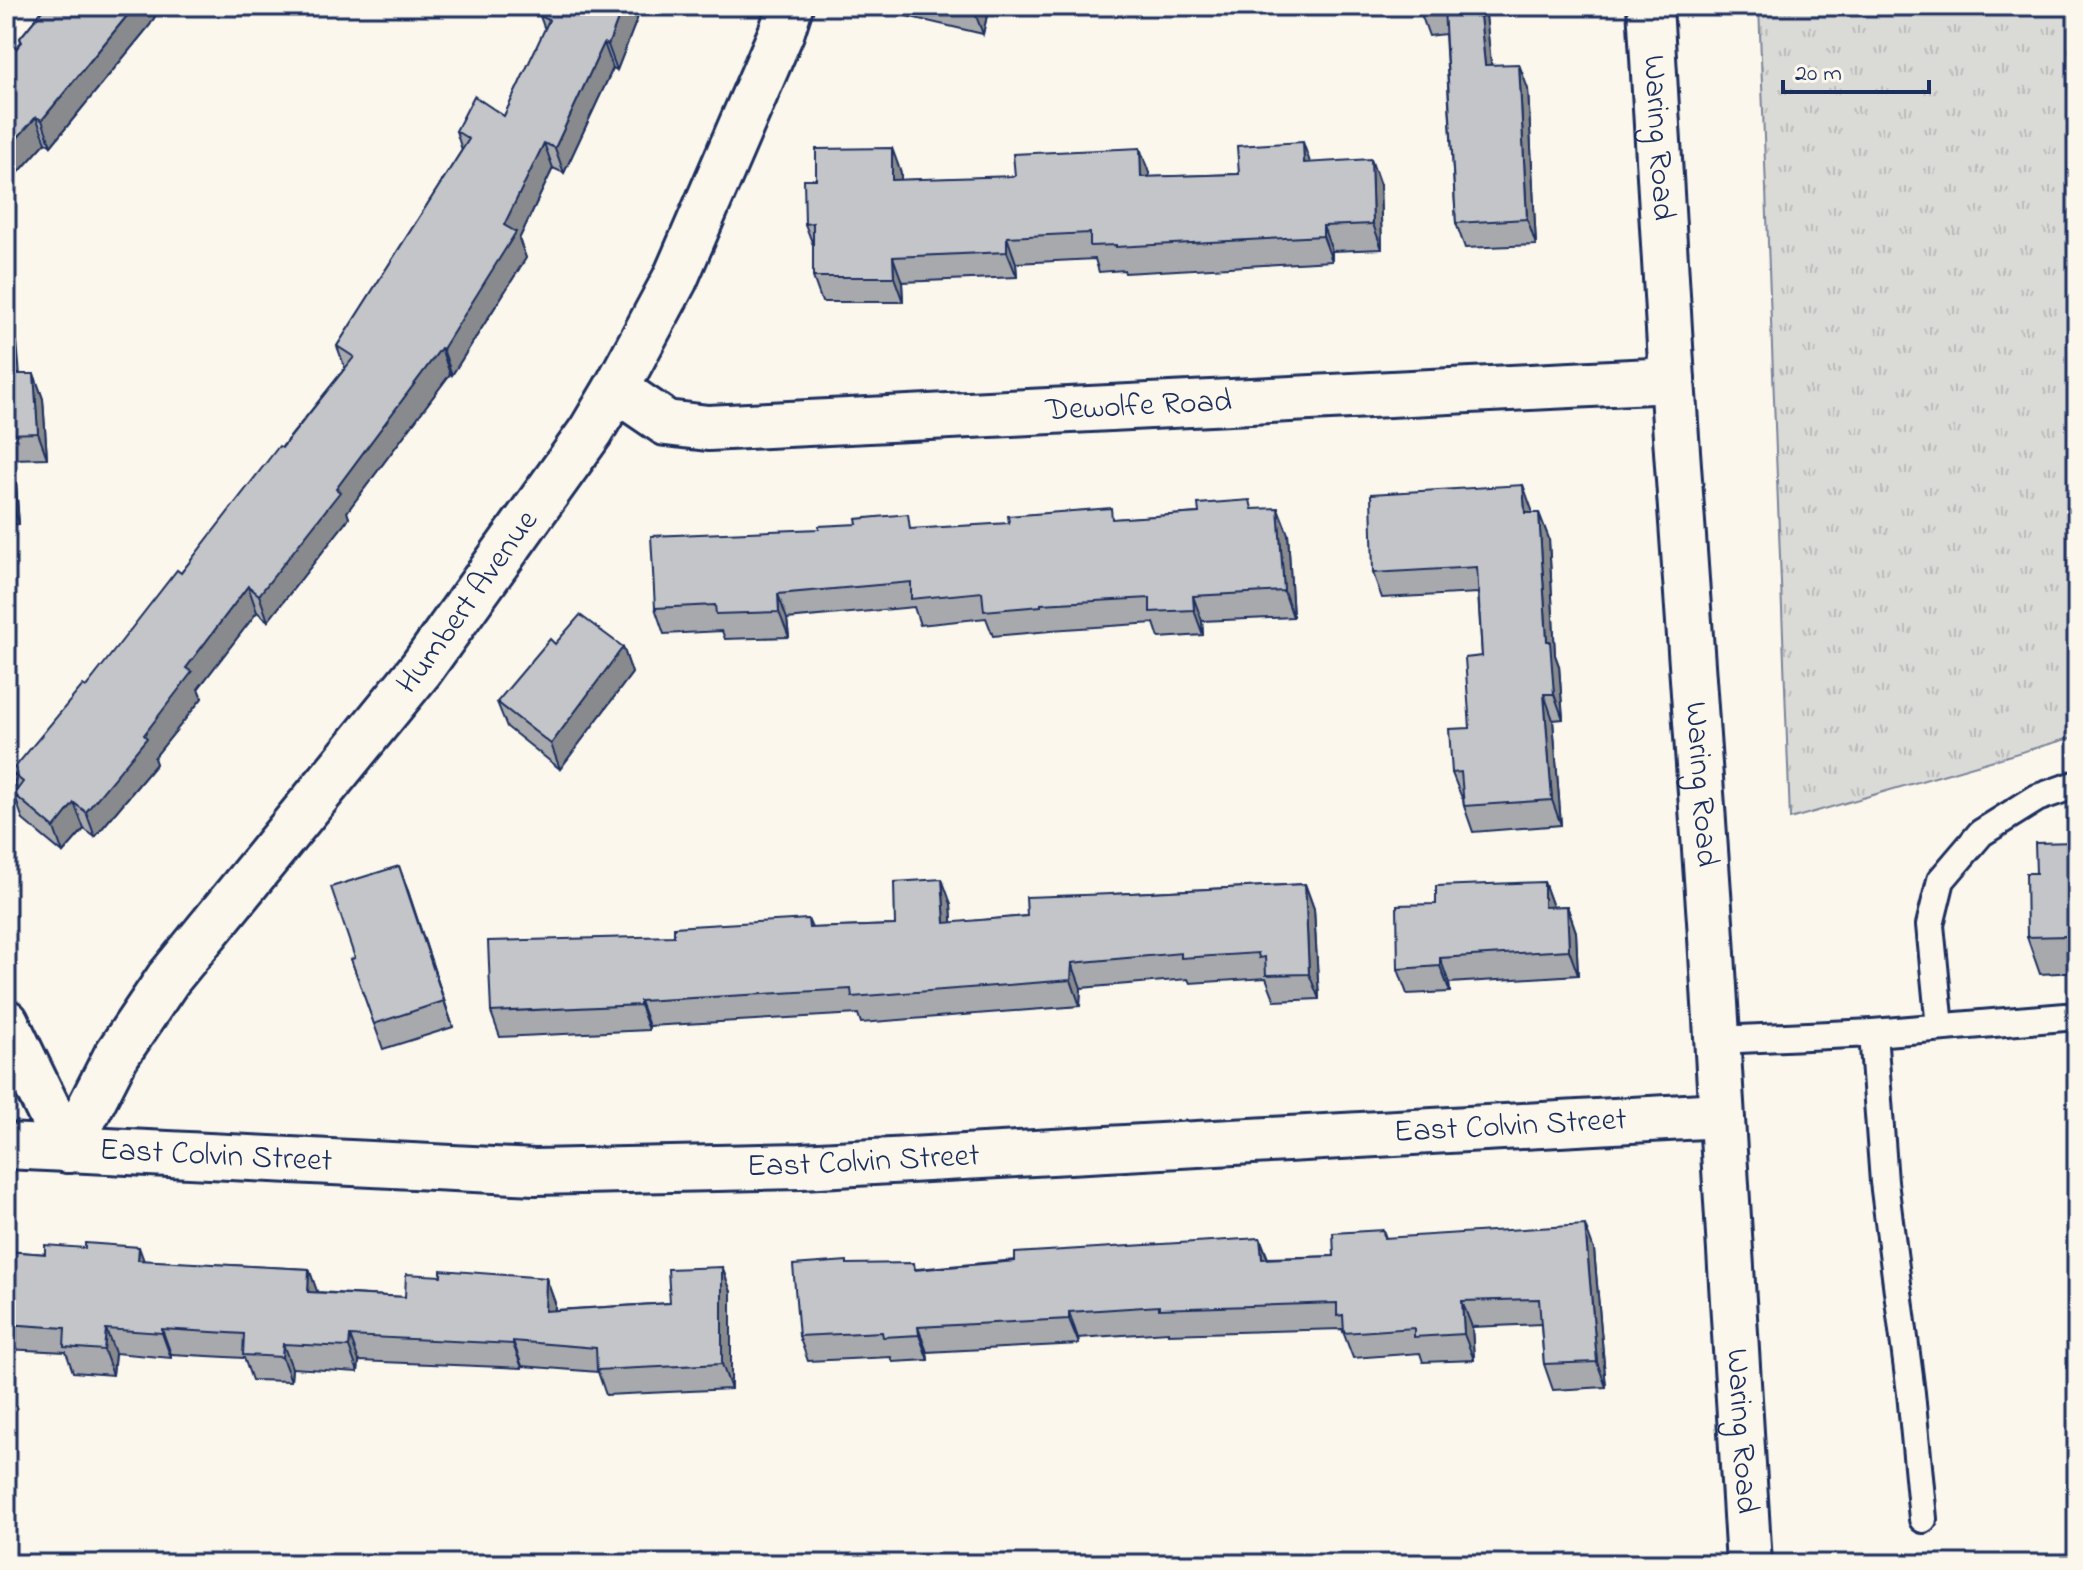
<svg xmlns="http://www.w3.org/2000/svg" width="2083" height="1570" font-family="'Indie Flower',sans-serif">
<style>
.grass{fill:url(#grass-tufts);stroke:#7a849a;stroke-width:2}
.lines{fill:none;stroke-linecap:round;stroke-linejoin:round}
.lane-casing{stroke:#1b2f5e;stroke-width:32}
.street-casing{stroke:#1b2f5e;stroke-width:50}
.lane{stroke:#fbf7ec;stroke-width:26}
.street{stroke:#fbf7ec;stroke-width:44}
.wall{fill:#a8a9ad;stroke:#1b2f5e;stroke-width:2}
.shaded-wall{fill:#888a8d;stroke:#1b2f5e;stroke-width:2}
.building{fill:#c3c5c9;stroke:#1b2f5e;stroke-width:2}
.labels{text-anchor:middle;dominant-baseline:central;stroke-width:6;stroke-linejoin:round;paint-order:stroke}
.street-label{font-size:32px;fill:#1b2f5e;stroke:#fbf7ec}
</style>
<defs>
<pattern id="grass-tufts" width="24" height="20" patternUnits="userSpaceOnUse" patternTransform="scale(2)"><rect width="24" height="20" fill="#dadad7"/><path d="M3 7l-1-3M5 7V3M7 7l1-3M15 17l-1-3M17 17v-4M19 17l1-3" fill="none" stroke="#babbbb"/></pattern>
</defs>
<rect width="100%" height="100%" fill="#fbf7ec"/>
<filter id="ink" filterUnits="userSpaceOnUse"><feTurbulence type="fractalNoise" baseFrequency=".0125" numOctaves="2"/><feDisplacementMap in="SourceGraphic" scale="16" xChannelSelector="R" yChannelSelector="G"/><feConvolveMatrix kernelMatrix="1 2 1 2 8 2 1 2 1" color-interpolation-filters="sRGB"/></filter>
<g filter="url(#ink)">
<polygon class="grass" points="1759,6 2077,6 2077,736 1790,819"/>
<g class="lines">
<g class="lane-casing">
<g id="lane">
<polyline points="1940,1027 1930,925 1941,880 1981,833 2037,798 2077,784"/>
<polyline points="1873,1033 1884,1182 1911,1393 1923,1519"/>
<polyline points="1717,1040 1873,1033 2077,1016"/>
</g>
</g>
<g class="street-casing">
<g id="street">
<path id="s1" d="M1650 6 1672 380 1710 921 1749 1564"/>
<path id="s2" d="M616 389 666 423 708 428 1672 380"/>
<polyline points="6,1022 68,1150"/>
<path id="s3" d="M6 1146 535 1172 801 1166 1721 1115"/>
<path id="s4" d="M68 1150 116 1056 168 979 421 669 591 431 616 389 675 279 782 31 790 6"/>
</g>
</g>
<use href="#lane" class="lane"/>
<use href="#street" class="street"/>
</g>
<g class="wall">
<polygon points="46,6 161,6 150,25 51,146 46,142 19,172 6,161 6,60 21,42 20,38"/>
<polygon points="642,6 617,70 613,68 564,173 553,168 519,239 526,258 452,375 450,374 347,512 349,518 268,621 257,612 198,689 202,698 154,758 156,764 95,837 84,829 63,853 23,820 14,794 17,790 11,772 86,687 181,573 345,368 337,346 462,150 456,131 504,116 545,30 540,16"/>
<polygon points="903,6 989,6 983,34 906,16"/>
<polygon points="1485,6 1491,65 1528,89 1536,245 1465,248 1456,223 1445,34 1429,36 1420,11"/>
<polygon points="1310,163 1380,185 1382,249 1332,251 1332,261 1125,273 1124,270 1099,272 1095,259 1016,263 1017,277 902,282 903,302 822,302 813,277 813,245 805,224 816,179 901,173 901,180 1149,173 1149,177 1239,174"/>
<polygon points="6,223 19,374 34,374 43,399 47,458 14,459 19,524 6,525"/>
<polygon points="1523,485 1532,513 1539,513 1549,539 1555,655 1559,666 1563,719 1553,720 1561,825 1473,832 1464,806 1463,798 1462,798 1452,773 1470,728 1482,656 1478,593 1382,598 1373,573"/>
<polygon points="1254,509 1288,534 1293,617 1202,621 1203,635 1159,638 1154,623 1050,630 1051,631 993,636 986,618 920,625 914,607 787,619 789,637 725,639 722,631 664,634 655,608 913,529 1115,519"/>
<polygon points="623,647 632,673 560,769 507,727 497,702"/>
<polygon points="2077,842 2077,972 2040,974 2027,937 2036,873"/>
<polygon points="1544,882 1553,907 1567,906 1576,932 1578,975 1449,983 1450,992 1407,994 1398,969 1436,904"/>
<polygon points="1305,884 1314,909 1319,999 1275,1001 1266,978 1190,983 1188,979 1081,988 1080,1006 861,1023 858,1014 649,1026 649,1030 500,1037 491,1012 674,936 808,919 812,928 895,925 951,904 952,923 1027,916 1112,894"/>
<polygon points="408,891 453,1027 383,1049 351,959 355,958"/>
<polygon points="1383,1230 1386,1238 1594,1250 1606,1387 1553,1390 1544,1364 1541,1324 1472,1327 1474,1360 1423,1362 1420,1353 1353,1358 1342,1329 1168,1334 1168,1332 1078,1338 1079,1344 927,1352 928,1360 893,1362 891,1357 808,1361 799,1336 848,1264 917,1269 1260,1238 1268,1258 1334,1256"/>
<polygon points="6,1251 144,1261 309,1269 317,1292 405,1297 441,1276 546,1278 555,1303 555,1310 670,1303 722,1267 731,1292 731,1389 606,1395 598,1372 522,1366 522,1368 359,1361 358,1372 292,1368 291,1381 252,1380 244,1358 171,1354 171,1358 115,1353 113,1375 73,1372 66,1352 6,1349"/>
</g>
<g class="shaded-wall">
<polygon points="135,6 161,6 150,25 51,146 42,120"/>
<polygon points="623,6 642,6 617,70 608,45"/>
<polygon points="974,6 989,6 983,34 973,8"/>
<polygon points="1479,6 1485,6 1494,91 1485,65"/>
<polygon points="604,43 613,68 564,173 555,148"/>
<polygon points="1519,64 1528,89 1536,245 1527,219"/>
<polygon points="36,117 46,142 19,172 10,146"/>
<polygon points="1303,142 1312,168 1304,163"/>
<polygon points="544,143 553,168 519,239 526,258 452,375 443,349"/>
<polygon points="892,148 901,173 901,206 892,180"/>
<polygon points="1140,148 1149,173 1150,202 1141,177"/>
<polygon points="1371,159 1380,185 1382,249 1373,224"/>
<polygon points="6,223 7,225 22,399 12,374 6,299"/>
<polygon points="1323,226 1332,251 1332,261 1323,236"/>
<polygon points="1007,237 1016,263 1017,277 1007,252"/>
<polygon points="893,257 902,282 903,302 894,277"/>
<polygon points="441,348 450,374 347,512 349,518 268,621 259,595 336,489"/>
<polygon points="34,374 43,399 47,458 38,433"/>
<polygon points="6,437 14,459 19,524 10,499"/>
<polygon points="1523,485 1532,510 1534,539 1525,513"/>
<polygon points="1278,508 1288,534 1293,617 1284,591"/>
<polygon points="1539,513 1549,539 1555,655 1559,666 1563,719 1554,694 1547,641"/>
<polygon points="248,586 257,612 198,689 202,698 154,758 156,764 95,837 86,812 186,668"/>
<polygon points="778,594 787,619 789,637 779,612"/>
<polygon points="1193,596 1202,621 1203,635 1194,610"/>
<polygon points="623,647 632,673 560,769 551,744"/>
<polygon points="1544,694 1553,720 1561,825 1552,800"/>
<polygon points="74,803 84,829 63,853 54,828"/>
<polygon points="399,866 408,891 453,1027 444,1001"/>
<polygon points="942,879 951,904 954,949 945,923"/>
<polygon points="1544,882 1553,907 1544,907"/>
<polygon points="1305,884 1314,909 1319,999 1309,974"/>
<polygon points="1567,906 1576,932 1578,975 1569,950"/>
<polygon points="1440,958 1449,983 1450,992 1440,966"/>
<polygon points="1072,963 1081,988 1080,1006 1071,980"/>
<polygon points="640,1001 649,1026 649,1030 640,1005"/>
<polygon points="1585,1225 1594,1250 1606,1387 1597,1362"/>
<polygon points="1260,1238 1269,1263 1262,1259"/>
<polygon points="139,1247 148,1272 138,1260"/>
<polygon points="722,1267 731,1292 731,1389 722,1364"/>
<polygon points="309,1269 318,1294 308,1292"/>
<polygon points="546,1278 555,1303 554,1336 545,1311"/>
<polygon points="1462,1301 1472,1327 1474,1360 1464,1334"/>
<polygon points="1069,1312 1078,1338 1079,1344 1069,1319"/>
<polygon points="918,1327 927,1352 928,1360 919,1335"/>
<polygon points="106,1329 115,1353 113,1375 104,1350"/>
<polygon points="162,1329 171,1354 171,1358 162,1333"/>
<polygon points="350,1336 359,1361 358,1372 349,1347"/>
<polygon points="513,1341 522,1366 522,1368 513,1344"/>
<polygon points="283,1344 292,1368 291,1381 282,1357"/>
</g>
<g class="building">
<polygon points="46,6 135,6 42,120 36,117 10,146 6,144 6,60 22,42 20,38"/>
<polygon points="544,6 623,6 608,45 604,43 555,148 544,143 504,225 516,232 443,349 441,348 336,489 340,492 259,595 248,586 186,668 192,672 144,735 147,738 86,812 74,803 54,828 14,794 23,782 11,772 83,685 86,687 177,570 181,573 279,446 282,448 354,357 337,346 469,139 456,131 474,96 504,116 549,20 540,16"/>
<polygon points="1419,6 1479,6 1485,65 1519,64 1527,219 1456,223 1444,8 1420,11"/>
<polygon points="1303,142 1304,163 1371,159 1373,224 1323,226 1323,236 1116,247 1116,245 1090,246 1090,233 1007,237 1007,252 893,257 894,277 813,277 813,223 805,224 804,179 816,179 816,149 892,148 892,180 1015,176 1013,154 1140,148 1141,177 1239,174 1237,146"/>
<polygon points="6,299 12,374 34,374 38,433 6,434"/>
<polygon points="6,449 10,499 6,499"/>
<polygon points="1523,485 1525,513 1539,513 1547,641 1550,641 1554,694 1544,694 1552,800 1464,806 1461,772 1452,773 1449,729 1470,728 1465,658 1482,656 1477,567 1373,573 1371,494"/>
<polygon points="1250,500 1252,509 1278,508 1284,591 1193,596 1194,610 1150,612 1150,598 1041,604 1041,606 984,611 982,592 911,599 911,582 778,594 779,612 716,614 715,605 655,608 651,536 819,529 819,526 857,524 856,519 908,514 910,529 1009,523 1008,516 1111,508 1112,519 1199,513 1198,504"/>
<polygon points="580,615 623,647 551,744 497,702 550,639 555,644"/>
<polygon points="2077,842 2077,947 2067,936 2027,937 2026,873 2036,873 2035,843"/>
<polygon points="399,866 444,1001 374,1024 351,959 355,958 331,887"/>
<polygon points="942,879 945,923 1027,916 1026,897 1112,894 1305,884 1309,974 1266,975 1265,957 1259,958 1258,953 1181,958 1181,953 1072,963 1071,980 852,997 851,989 640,1001 640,1005 491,1012 488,941 674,936 674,927 808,919 809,928 895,925 894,882"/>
<polygon points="1544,882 1544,907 1567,906 1569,950 1440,958 1440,966 1398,969 1397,905 1436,904 1436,886"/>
<polygon points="1585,1225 1597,1362 1544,1364 1539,1299 1462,1301 1464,1334 1414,1337 1414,1328 1344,1333 1343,1315 1337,1316 1337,1303 1159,1309 1159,1306 1069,1312 1069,1319 918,1327 919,1335 883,1337 882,1332 799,1336 793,1265 847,1261 847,1264 914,1263 915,1270 1015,1261 1015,1253 1260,1238 1262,1259 1334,1256 1333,1233 1383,1230 1384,1238"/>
<polygon points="85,1243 139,1247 138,1260 309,1269 308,1292 405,1297 406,1274 441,1276 441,1270 546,1278 545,1311 670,1303 668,1269 722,1267 722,1364 597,1370 596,1348 513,1341 513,1344 350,1336 349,1347 283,1344 282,1357 243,1355 244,1334 162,1329 162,1333 106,1329 104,1350 64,1347 65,1328 6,1324 6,1251 45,1254 45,1245 85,1248"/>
<polygon points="1601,1561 1602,1564 1545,1564"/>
</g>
</g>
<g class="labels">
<g class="street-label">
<text stroke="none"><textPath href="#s1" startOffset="132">Waring Road</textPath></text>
<text stroke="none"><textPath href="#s2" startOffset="534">Dewolfe Road</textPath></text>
<text stroke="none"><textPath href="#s4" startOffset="680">Humbert Avenue</textPath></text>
<text stroke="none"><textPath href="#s1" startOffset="780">Waring Road</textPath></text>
<text stroke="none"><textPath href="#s3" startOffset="1506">East Colvin Street</textPath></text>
<text stroke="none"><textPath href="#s3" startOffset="210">East Colvin Street</textPath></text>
<text stroke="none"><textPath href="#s3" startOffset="858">East Colvin Street</textPath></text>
<text stroke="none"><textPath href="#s1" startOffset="1428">Waring Road</textPath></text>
</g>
</g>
<rect width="2083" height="1570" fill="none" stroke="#fbf7ec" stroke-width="32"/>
<rect x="16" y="16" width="2051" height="1538" fill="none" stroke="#1b2f5e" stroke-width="3" filter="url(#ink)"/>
<path d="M1783 80v12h146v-12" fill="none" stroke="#1b2f5e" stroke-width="4"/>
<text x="1795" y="80" font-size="24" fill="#1b2f5e" stroke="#fbf7ec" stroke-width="6" paint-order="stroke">20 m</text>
</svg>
